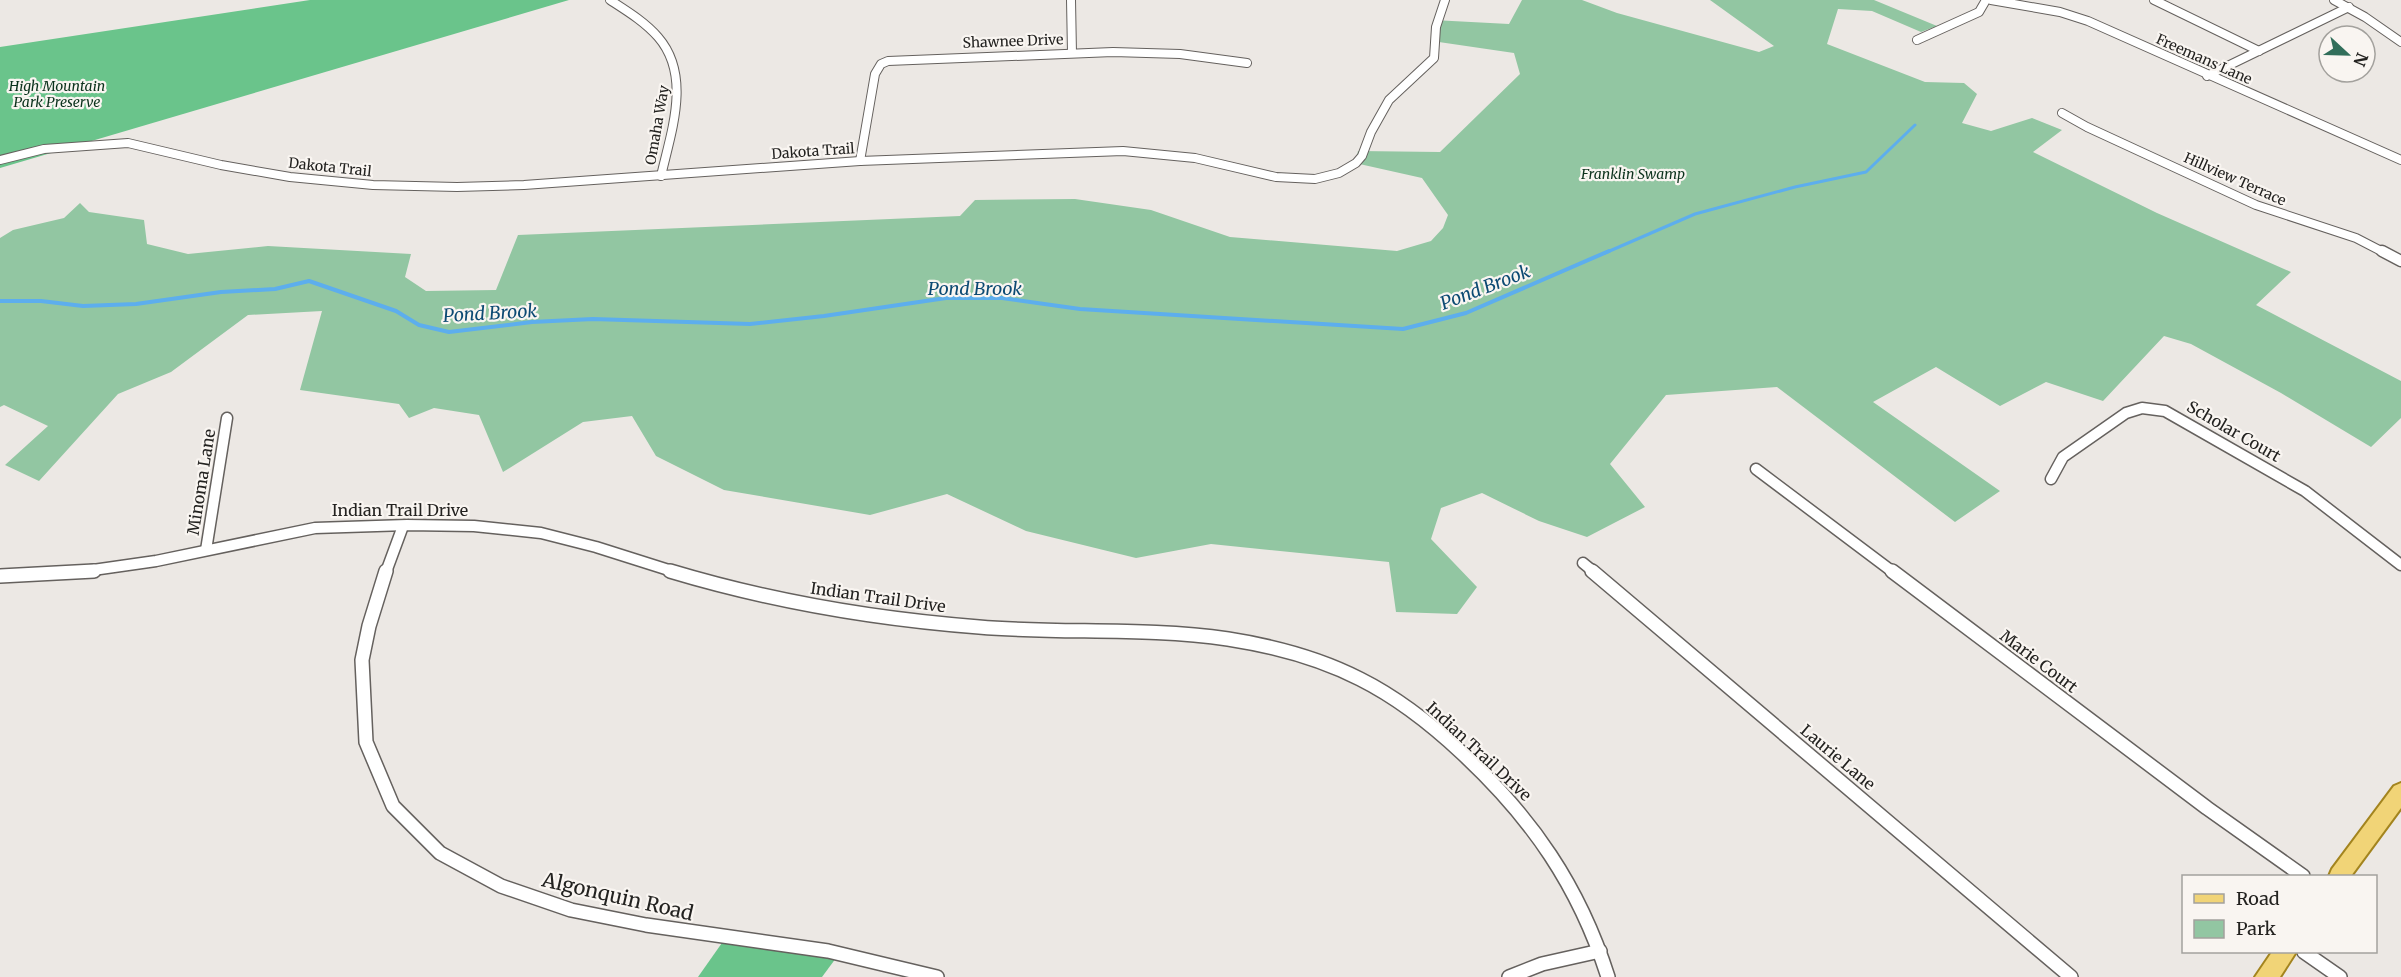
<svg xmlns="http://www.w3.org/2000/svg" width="2401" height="977" font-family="Merriweather,serif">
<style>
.green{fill:#92c6a2}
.forest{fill:#6ac48b}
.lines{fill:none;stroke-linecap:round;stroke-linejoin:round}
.stream-far1{stroke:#5daeed;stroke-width:3}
.stream{stroke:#5daeed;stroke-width:4}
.street-far2-casing{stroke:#65615e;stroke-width:10}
.street-far1-casing{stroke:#65615e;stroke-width:13}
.street-casing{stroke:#65615e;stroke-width:16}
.primary-casing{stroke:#a3841e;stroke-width:4}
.street-far2{stroke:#fff;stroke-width:8}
.street-far1{stroke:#fff;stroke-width:10}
.street{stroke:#fff;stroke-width:13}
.primary{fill:#f1d477;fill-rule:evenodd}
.labels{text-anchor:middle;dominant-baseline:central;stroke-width:4.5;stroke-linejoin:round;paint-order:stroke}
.far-street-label{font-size:14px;fill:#232220;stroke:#f9f5f1}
.far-park-label{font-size:14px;font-style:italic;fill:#0b321c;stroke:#f9f5f1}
.street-label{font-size:16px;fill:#232220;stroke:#f9f5f1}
.water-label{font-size:18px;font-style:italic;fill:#0c4a73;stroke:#f9f5f1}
.near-street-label{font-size:20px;fill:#232220;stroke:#f9f5f1}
</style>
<rect width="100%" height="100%" fill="#ece8e4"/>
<polygon class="green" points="1522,0 1582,0 1617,13 1759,52 1774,46 1710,0 1874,0 1937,26 1921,32 1872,11 1838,9 1827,44 1925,82 1964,83 1977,94 1962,123 1991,131 2032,118 2062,130 2033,152 2157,213 2291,272 2256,305 2401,381 2401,418 2371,447 2281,393 2191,344 2164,336 2103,401 2046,382 2000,406 1936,367 1873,402 2000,491 1955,522 1777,387 1666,395 1610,464 1645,507 1587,537 1539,521 1482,493 1441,508 1431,539 1477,587 1457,614 1396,612 1389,562 1211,544 1136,558 1026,531 947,494 870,515 724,490 656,456 632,416 583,422 503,472 479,415 434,408 409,418 399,404 300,390 322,311 248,315 171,372 118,394 39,481 5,465 48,426 4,405 0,407 0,238 13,230 64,218 80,203 89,212 144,220 147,244 188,254 268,246 411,254 405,277 426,291 496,290 518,235 960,216 975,200 1075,199 1151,210 1230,237 1397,251 1431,241 1443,228 1448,215 1422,178 1355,163 1358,151 1440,152 1520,74 1514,53 1432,41 1433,20 1509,24"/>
<g class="forest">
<polygon points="310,0 569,0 0,168 0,47"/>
<polygon points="724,940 839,954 822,977 698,977"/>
</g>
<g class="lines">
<polyline class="stream-far1" points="1605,253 1695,214 1795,187 1866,172 1915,125"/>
<polyline class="stream" points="0,301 41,301 83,306 136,304 221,292 275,289 309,281 396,311 419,325 449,332 532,322 593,319 750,324 824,316 946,298 1002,298 1080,309 1403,329 1466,313 1609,251"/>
<g class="street-far2-casing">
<g id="street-far2">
<path d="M610 0C627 11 645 22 658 37 692 76 671 132 661 176"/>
<polyline points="1071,0 1072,53"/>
<polyline points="1991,0 2060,12 2088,21 2401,160"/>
<polyline points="2154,0 2259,51"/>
<polyline points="2334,0 2365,17 2401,42"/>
<polyline points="1917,40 1979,12 1986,0"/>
<polyline points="2207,76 2349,7"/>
<polyline points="2062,113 2087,127 2256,205 2356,238 2385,253"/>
<polyline points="0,160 44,149 128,143 221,165 290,177 373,185 457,187 524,185 860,161 1123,151 1195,158 1276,177 1315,179 1339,173 1356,163 1362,156 1371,132 1389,100 1434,58 1436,27 1445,0"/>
<polyline points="860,161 875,74 881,64 888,61 1113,52 1180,54 1247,63"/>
</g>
</g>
<g class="street-far1-casing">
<g id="street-far1">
<polyline points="2382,251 2401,261"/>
<polyline points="1756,469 1893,572"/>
<polyline points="2051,479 2063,457 2126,413 2142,408 2165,411 2305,491 2401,565"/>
<polyline points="206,550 227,418"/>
<polyline points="1583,563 1594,572"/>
<polyline points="79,572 156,561 315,528 407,525 474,526 541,533 596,547 675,572"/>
<polyline points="386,572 403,526"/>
</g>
</g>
<g class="street-casing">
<g id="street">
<polyline points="386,571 369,626 362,660 366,742 393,806 440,853 501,886 571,910 646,925 828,951 937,977"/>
<path d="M670 571C770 601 875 619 979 627 1062 634 1145 627 1228 639 1273 646 1319 658 1360 679 1398 698 1431 724 1462 753 1532 818 1579 886 1608 977"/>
<polyline points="1592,571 2071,977"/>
<polyline points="1892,571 2207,808 2303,876"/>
<polyline points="0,576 94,571"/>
<polyline points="2304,952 2340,977"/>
<polyline points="1509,977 1542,964 1600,951"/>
</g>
</g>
<g class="primary-casing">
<g id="primary">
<polygon points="2401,783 2401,808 2351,876 2329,876 2332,869 2394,786"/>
<polygon points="2272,952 2296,952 2280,977 2255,977"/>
</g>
</g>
<use href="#street-far2" class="street-far2"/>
<use href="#street-far1" class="street-far1"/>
<use href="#street" class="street"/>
<use href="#primary" class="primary"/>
</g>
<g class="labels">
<g class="far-street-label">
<text transform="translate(1013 41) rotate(-2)">Shawnee Drive</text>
<text transform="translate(2204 59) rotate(24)">Freemans Lane</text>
<text transform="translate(657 125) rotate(-80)">Omaha Way</text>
<text transform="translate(813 151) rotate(-4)">Dakota Trail</text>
<text transform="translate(330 167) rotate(6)">Dakota Trail</text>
<text transform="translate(2235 179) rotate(24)">Hillview Terrace</text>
</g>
<g class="far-park-label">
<text x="57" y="86">High Mountain<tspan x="57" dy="16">Park Preserve</tspan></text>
<text x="1633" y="174">Franklin Swamp</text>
</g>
<g class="street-label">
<text transform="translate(2234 431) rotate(30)">Scholar Court</text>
<text transform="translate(201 482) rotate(-81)">Minoma Lane</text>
<text x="400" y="510">Indian Trail Drive</text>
<text transform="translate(878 597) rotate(8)">Indian Trail Drive</text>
<text transform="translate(2039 661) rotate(37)">Marie Court</text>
<text transform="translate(1479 751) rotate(43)">Indian Trail Drive</text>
<text transform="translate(1838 757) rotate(40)">Laurie Lane</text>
</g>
<g class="water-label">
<text transform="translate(1485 287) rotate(-21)">Pond Brook</text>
<text x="975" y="288">Pond Brook</text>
<text transform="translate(490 313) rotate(-3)">Pond Brook</text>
</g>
<g class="near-street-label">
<text transform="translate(618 896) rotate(13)">Algonquin Road</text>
</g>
</g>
<rect x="2182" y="875" width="195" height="78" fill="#f9f5f1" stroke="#a3a19d" stroke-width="1.5"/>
<rect x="2194" y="894" width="30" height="9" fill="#f1d477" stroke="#a3a19d" stroke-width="1.5"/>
<text x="2236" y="905" font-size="18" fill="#232220">Road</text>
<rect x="2194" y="920" width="30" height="18" fill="#92c6a2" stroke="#a3a19d" stroke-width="1.5"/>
<text x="2236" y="935" font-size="18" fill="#232220">Park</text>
<g transform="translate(2347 54) rotate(112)"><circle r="28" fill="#f9f5f1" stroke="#a3a19d" stroke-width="1.5"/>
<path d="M0-4.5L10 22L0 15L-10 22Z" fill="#316e5a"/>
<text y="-9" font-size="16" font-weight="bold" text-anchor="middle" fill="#232220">N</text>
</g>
</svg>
